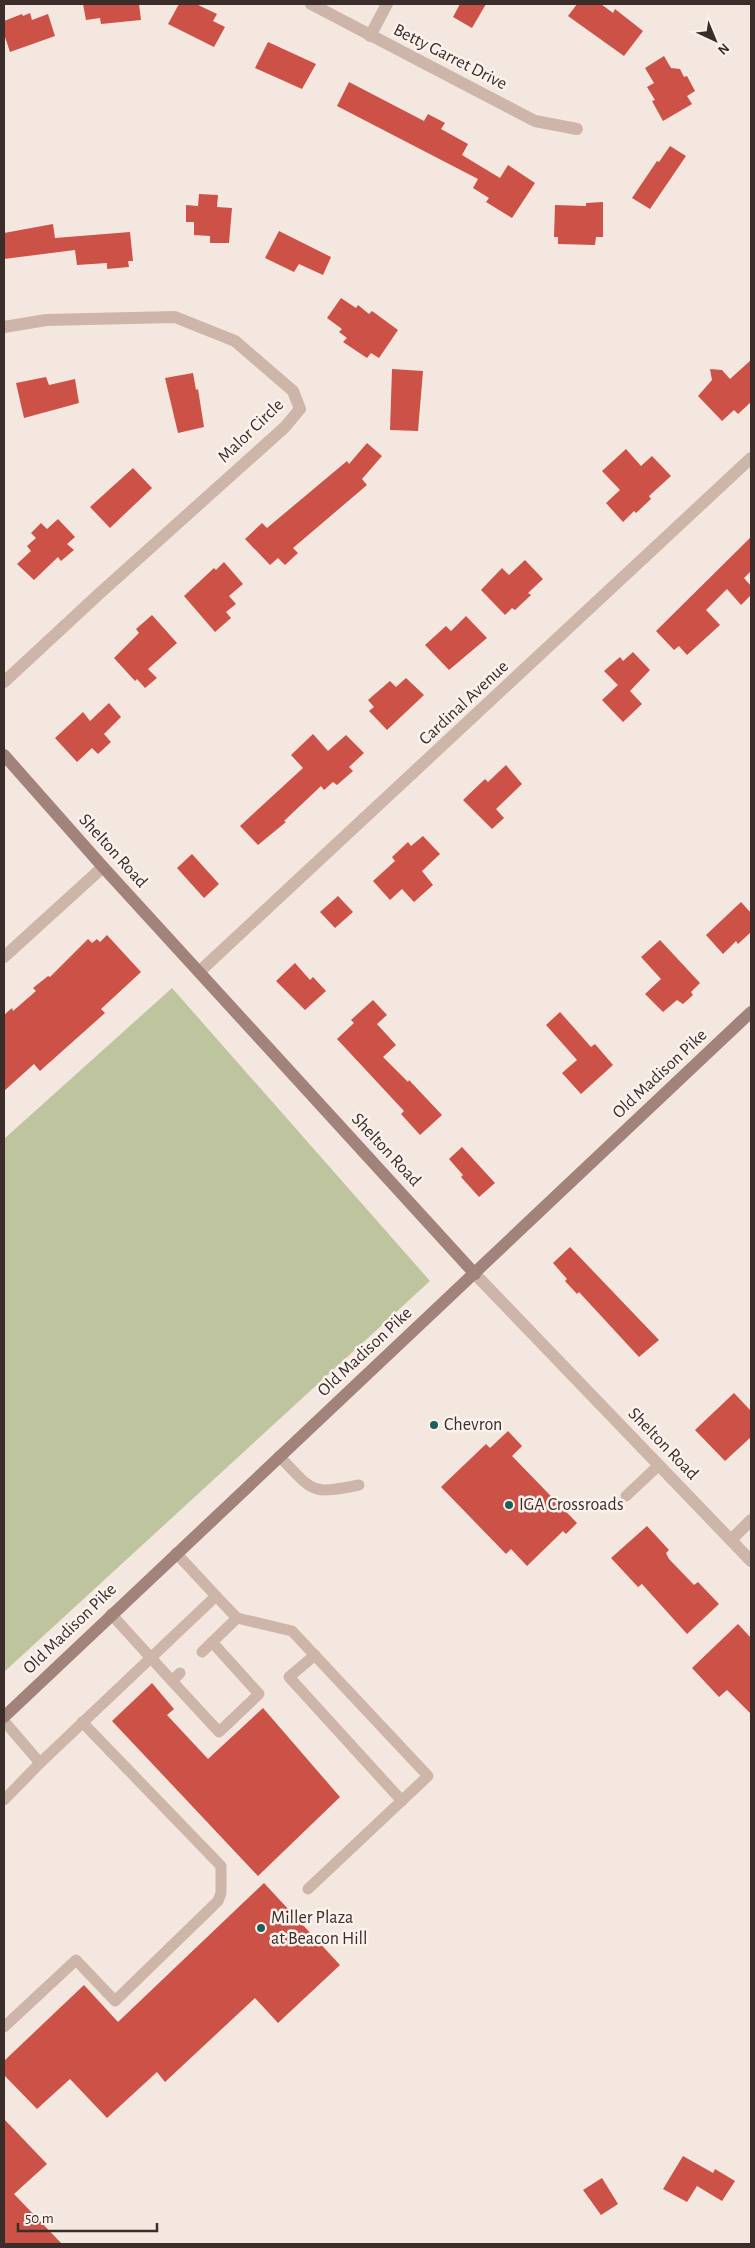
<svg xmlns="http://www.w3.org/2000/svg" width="755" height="2248" font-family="'Alegreya Sans',sans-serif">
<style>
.green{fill:#bec59e}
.building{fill:#cc5146}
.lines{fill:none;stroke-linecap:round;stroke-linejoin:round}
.lane{stroke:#ceb5aa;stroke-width:11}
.street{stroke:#ceb5aa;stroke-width:12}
.secondary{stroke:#a2837b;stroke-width:12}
.poi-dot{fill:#1c6059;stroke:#fbf2ed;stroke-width:2}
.labels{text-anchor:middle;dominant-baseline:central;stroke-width:5;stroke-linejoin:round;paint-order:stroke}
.street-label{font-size:18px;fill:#3b2d2a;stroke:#fbf2ed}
.poi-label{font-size:18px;fill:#3b2d2a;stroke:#fbf2ed;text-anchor:start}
</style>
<rect width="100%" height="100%" fill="#f4e7e0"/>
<polygon class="green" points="172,988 430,1281 4,1672 4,1139"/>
<g class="building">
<polygon points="83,4 139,4 141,20 101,24 100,18 86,20"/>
<polygon points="179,4 196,4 217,14 213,21 225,27 214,47 168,24"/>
<polygon points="460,4 486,4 472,28 453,17"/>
<polygon points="577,4 601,4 613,13 615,9 643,31 624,56 568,16"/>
<polygon points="30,13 32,20 48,14 55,36 10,52 4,34 4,21 22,14 23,16"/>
<polygon points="268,42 316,64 302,89 255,68"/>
<polygon points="664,56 671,68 680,69 684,77 687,76 695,91 687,96 692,104 663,121 652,101 655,100 647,87 654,83 645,68"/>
<polygon points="349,82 424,121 428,114 445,123 441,129 468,144 462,155 500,178 508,165 535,183 512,218 486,202 489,198 473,188 478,179 337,106"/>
<polygon points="670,146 686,156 650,209 632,198 657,161 659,162"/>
<polygon points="199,194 218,195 217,207 232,208 229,243 210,243 210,236 194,235 194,222 186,222 186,205 198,206"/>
<polygon points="603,202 603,237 596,237 595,245 558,244 558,237 554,237 555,205 586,206 586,203"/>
<polygon points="53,224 55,238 130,232 133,261 128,261 129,267 107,269 107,263 77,265 75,250 4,259 4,233"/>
<polygon points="279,231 331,257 323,275 299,264 294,272 265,258"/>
<polygon points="341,298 356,308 358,305 369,314 372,311 398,330 379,358 371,353 367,358 343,342 347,338 339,332 342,329 327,318"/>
<polygon points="751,360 751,402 738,414 734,410 722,421 698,396 712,380 710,369 722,370 730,379"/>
<polygon points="392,369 423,371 418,431 390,430"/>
<polygon points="193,373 196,390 198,389 204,427 178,433 165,378"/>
<polygon points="46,377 49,385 75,379 79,403 24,418 16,383"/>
<polygon points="367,443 382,456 362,479 367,485 293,548 298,553 285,565 278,558 270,565 245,539 262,523 267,528 347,461 349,464"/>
<polygon points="626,449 641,466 652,456 671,476 649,496 651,499 636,513 634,511 623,522 606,503 620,490 602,471"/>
<polygon points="133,468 152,488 110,528 90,507"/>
<polygon points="58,519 75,537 67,544 74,550 61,561 58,557 34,580 17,564 31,551 27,546 36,538 31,533 41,523 47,529"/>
<polygon points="751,537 751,571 744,578 751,586 751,595 741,605 727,589 706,610 720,625 687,655 679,646 674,650 656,631"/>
<polygon points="525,560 543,579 528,593 531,595 515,610 512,608 505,615 481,590 502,568 509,575"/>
<polygon points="224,562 243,584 229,596 236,604 226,612 231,618 215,632 184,596 214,568 216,570"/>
<polygon points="152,615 177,643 148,669 157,678 145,688 137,679 135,681 114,658 139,633 136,629"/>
<polygon points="466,616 487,638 449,670 425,645 446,626 451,631"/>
<polygon points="633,652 650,670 630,691 642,704 623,722 602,700 618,685 604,671 620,657 623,661"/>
<polygon points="406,678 424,695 387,730 369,711 374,707 368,700 390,681 396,687"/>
<polygon points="109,703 121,717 104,734 111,742 98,754 92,748 77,762 55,738 83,712 90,721"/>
<polygon points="313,734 328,751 346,735 364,753 349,767 353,771 337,785 333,782 324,790 321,786 284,821 286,822 258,845 240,826 303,768 291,755"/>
<polygon points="506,765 522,784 496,809 504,818 492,829 463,800 485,779 488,782"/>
<polygon points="423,836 440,854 422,871 433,885 414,902 402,889 390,900 373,881 395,861 392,857 408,842 411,846"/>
<polygon points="192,854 219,884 204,898 177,868"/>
<polygon points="338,896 353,912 335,928 320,912"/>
<polygon points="741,902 751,913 751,932 738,944 736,941 723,954 706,935"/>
<polygon points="107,935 141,972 101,1009 105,1013 40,1071 34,1064 4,1091 4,1015 12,1008 13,1011 36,991 33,988 48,976 50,977 88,939 92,943 97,939 100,942"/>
<polygon points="660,940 700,983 691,992 693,995 683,1004 677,1000 663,1012 645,994 661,979 641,957"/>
<polygon points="295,963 310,980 313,977 326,991 305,1010 276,981"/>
<polygon points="373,1000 387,1015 377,1024 396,1045 383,1057 408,1082 409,1080 442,1115 420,1135 401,1114 404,1111 337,1039 354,1023 351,1020"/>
<polygon points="560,1012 591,1047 595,1044 613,1065 581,1094 562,1073 577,1060 546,1025"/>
<polygon points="462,1147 495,1183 479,1197 461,1177 463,1175 449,1159"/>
<polygon points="570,1247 659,1340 639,1357 579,1292 577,1294 565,1281 567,1279 553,1263"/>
<polygon points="734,1393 751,1411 751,1437 725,1461 695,1430"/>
<polygon points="508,1431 522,1446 512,1456 577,1523 566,1534 563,1531 527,1566 511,1549 506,1554 441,1487 486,1444 490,1448"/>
<polygon points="647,1526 669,1550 666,1553 669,1559 694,1585 698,1582 719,1604 687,1634 642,1584 638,1587 611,1558"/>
<polygon points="738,1624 751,1638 751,1714 727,1690 719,1697 692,1668"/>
<polygon points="152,1683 174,1709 167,1715 208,1759 263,1708 340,1797 258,1876 112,1721"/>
<polygon points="264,1883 340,1965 278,2023 255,1998 165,2082 157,2072 107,2118 70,2079 37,2109 4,2075 4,2061 84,1985 118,2022"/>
<polygon points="4,2119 47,2164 14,2194 62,2244 4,2244"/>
<polygon points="683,2156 713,2173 715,2169 735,2181 722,2201 697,2186 687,2202 663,2189"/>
<polygon points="602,2178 618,2204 601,2215 583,2190"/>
</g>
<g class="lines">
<g class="lane">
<path d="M279 1456C314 1492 309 1495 359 1485"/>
<polyline points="626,1496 659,1465"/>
<polyline points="111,1614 172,1681 180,1673"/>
<polyline points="237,1618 292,1631 428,1776 308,1889"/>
<polyline points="202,1652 237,1618 216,1596"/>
<polyline points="315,1655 289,1677 402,1801"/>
<polyline points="172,1681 219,1732 259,1694 212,1642"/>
<polyline points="4,1721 40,1763 216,1596 176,1553"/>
<polyline points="4,1800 40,1763"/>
<polyline points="4,2027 76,1960 115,2001 218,1901 221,1893 221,1866 82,1722"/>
</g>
<g class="street">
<polyline points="311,4 535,121 577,129"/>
<polyline points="370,36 387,4"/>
<polyline points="4,327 46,320 175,317 235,341 293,391 300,409 285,427 100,593 4,682"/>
<polyline points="4,957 103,867"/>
<polyline points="199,972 751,458"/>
<polyline points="475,1274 751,1561"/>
<polyline points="731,1540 751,1520"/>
</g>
<g class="secondary">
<polyline points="4,755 103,867 475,1274"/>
<polyline points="4,1717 751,1012"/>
</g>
</g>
<g class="poi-dot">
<circle cx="434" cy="1425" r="5"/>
<circle cx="509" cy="1505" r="5"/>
<circle cx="261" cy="1928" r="5"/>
</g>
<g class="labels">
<g class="street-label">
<text transform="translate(450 57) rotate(27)">Betty Garret Drive</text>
<text transform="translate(251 431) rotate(-44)">Malor Circle</text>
<text transform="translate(464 703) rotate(-43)">Cardinal Avenue</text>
<text transform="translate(113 851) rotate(48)">Shelton Road</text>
<text transform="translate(660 1074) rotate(-43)">Old Madison Pike</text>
<text transform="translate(386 1150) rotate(47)">Shelton Road</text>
<text transform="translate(365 1352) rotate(-43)">Old Madison Pike</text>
<text transform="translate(663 1444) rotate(46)">Shelton Road</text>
<text transform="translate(70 1629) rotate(-44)">Old Madison Pike</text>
</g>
<g class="poi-label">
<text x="444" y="1425">Chevron</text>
<text x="519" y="1505">IGA Crossroads</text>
<text x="271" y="1918">Miller Plaza<tspan x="271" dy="21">at Beacon Hill</tspan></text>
</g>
</g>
<rect width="755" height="2248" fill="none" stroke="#3b2d2a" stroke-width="10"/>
<g transform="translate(715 40) rotate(136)" stroke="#fbf2ed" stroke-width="4" paint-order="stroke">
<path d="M0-4L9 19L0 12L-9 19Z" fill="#3b2d2a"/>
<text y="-8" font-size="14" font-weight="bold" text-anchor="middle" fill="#3b2d2a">N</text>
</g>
<path d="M18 2223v8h139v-8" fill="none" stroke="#3b2d2a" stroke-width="2.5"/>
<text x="25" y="2223" font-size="15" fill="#3b2d2a" stroke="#fbf2ed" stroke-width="4" paint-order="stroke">50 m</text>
</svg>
